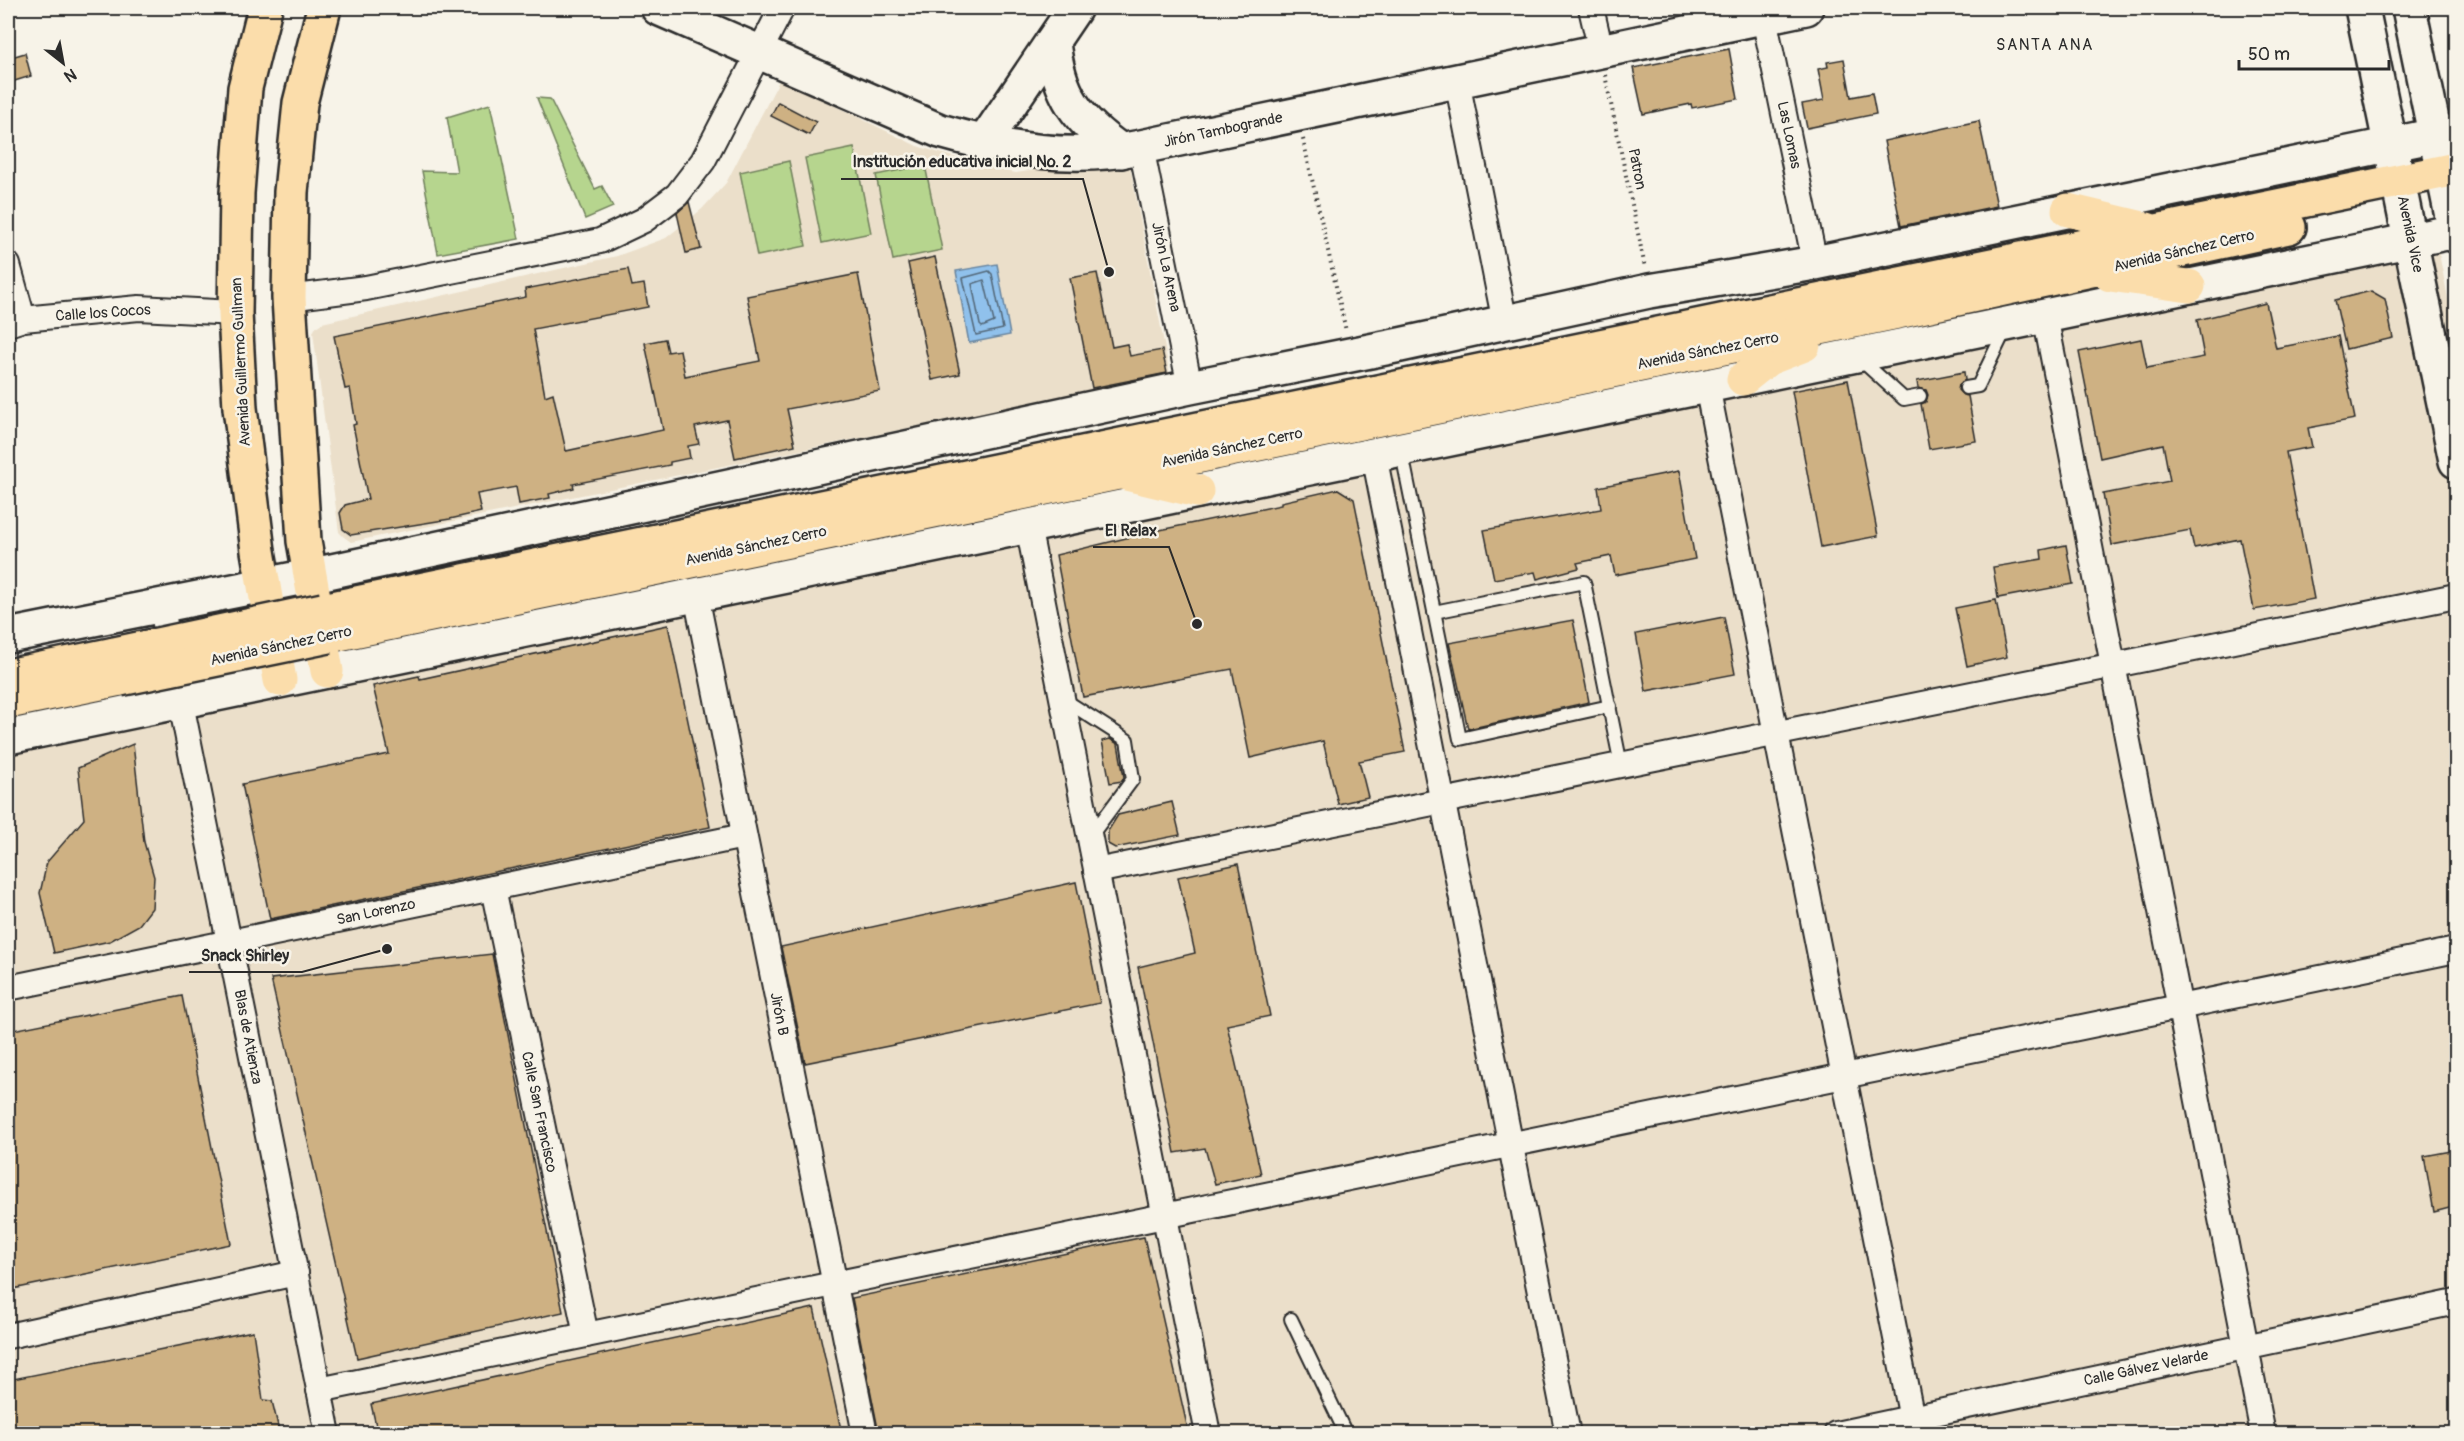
<svg xmlns="http://www.w3.org/2000/svg" width="2464" height="1441" font-family="Pangolin,sans-serif">
<style>
.built{fill:#ebdfca}
.green{fill:#b6d58e;stroke:#70805c;stroke-width:1.5}
.water{fill:#90c1ec;stroke:#68859f;stroke-width:1.5}
.lines{fill:none;stroke-linecap:round;stroke-linejoin:round}
.shore{stroke:#536778;stroke-width:1.5}
.building{fill:#ceb183;stroke:#2b2b2b;stroke-width:1.5}
.lane-casing{stroke:#2b2b2b;stroke-width:16}
.street-casing{stroke:#2b2b2b;stroke-width:28}
.secondary-casing{stroke:#2b2b2b;stroke-width:38}
.primary-casing{stroke:#2b2b2b;stroke-width:38}
.path{stroke:#2b2b2b;stroke-width:4;stroke-dasharray:1.5 4.5;stroke-linecap:butt}
.lane{stroke:#f7f3e8;stroke-width:12}
.street{stroke:#f7f3e8;stroke-width:24}
.secondary{stroke:#f7f3e8;stroke-width:33}
.primary{stroke:#fbddab;stroke-width:33}
.primary-bridge-casing{stroke:#2b2b2b;stroke-width:38;stroke-linecap:butt}
.primary-bridge{stroke:#fbddab;stroke-width:33}
.labels{text-anchor:middle;dominant-baseline:central;stroke-width:5;stroke-linejoin:round;paint-order:stroke}
.street-label{font-size:15px;fill:#2b2b2b;stroke:#f7f3e8}
.neighbourhood-label{font-size:16px;letter-spacing:1.5px;fill:#2b2b2b;stroke:#f7f3e8}
.leader{fill:none;stroke:#2b2b2b;stroke-width:2}
.callout-dot{fill:#2b2b2b;stroke:#f7f3e8;stroke-width:2}
.callout-label{font-size:16px;text-anchor:middle;font-weight:bold;fill:#2b2b2b;stroke:#f7f3e8;stroke-width:5;stroke-linejoin:round;paint-order:stroke}
</style>
<rect width="100%" height="100%" fill="#f7f3e8"/>
<filter id="ink" filterUnits="userSpaceOnUse"><feTurbulence type="fractalNoise" baseFrequency=".0167" numOctaves="2"/><feDisplacementMap in="SourceGraphic" scale="12" xChannelSelector="R" yChannelSelector="G"/><feConvolveMatrix kernelMatrix="1 2 1 2 8 2 1 2 1" color-interpolation-filters="sRGB"/></filter>
<g filter="url(#ink)">
<g class="built">
<polygon points="780,79 917,146 986,167 1016,173 1047,168 1130,166 1170,375 351,542 344,537 339,532 313,332 316,327 322,323 617,256 666,238 702,209 726,183"/>
<polygon points="2438,249 2456,337 2456,1433 8,1434 8,730"/>
</g>
<g class="green">
<polygon points="537,98 550,99 595,189 602,186 613,207 585,219"/>
<polygon points="490,104 519,239 438,254 422,171 457,172 447,117"/>
<polygon points="854,148 871,233 822,243 805,158"/>
<polygon points="789,161 806,246 757,256 740,172"/>
<polygon points="925,165 942,250 893,260 876,175"/>
</g>
<polygon class="water" points="997,264 1010,335 969,343 956,271"/>
<g class="lines">
<g class="shore">
<polygon points="989,271 992,274 1003,329 976,335 963,278"/>
<polygon points="984,280 994,322 982,327 980,325 972,284"/>
</g>
</g>
<g class="building">
<polygon points="1729,49 1738,99 1692,108 1691,104 1643,114 1633,68"/>
<polygon points="25,53 31,76 8,83 8,58"/>
<polygon points="1844,59 1851,97 1872,93 1876,114 1807,128 1802,104 1824,100 1818,69 1828,67 1827,62"/>
<polygon points="778,102 816,122 809,135 771,116"/>
<polygon points="1979,121 1997,206 1901,226 1884,141"/>
<polygon points="689,202 701,249 686,253 677,213"/>
<polygon points="935,257 960,374 932,380 908,263"/>
<polygon points="628,269 632,286 644,284 648,307 533,329 545,396 553,393 566,451 663,430 645,343 665,339 668,352 680,350 685,376 760,361 747,296 858,274 880,391 787,409 795,445 735,458 727,420 695,427 699,444 688,446 690,458 670,462 670,465 573,484 574,488 549,494 550,498 519,504 516,487 477,494 481,512 450,519 351,535 343,529 340,513 345,505 368,499 353,425 356,424 350,388 345,389 334,336 526,297 525,289"/>
<polygon points="1097,273 1112,347 1127,344 1130,356 1162,350 1167,373 1092,388 1070,278"/>
<polygon points="2371,291 2385,299 2393,338 2346,349 2335,300"/>
<polygon points="2266,303 2276,348 2338,336 2355,419 2308,428 2312,447 2286,452 2314,599 2254,610 2240,539 2194,548 2190,530 2112,545 2103,494 2170,481 2163,444 2100,458 2079,352 2141,339 2147,368 2204,357 2197,320"/>
<polygon points="1964,372 1965,380 1959,385 1958,390 1963,395 1968,396 1976,441 1929,449 1921,404 1926,402 1928,395 1926,390 1918,388 1917,381"/>
<polygon points="1848,380 1878,536 1821,547 1792,391"/>
<polygon points="1679,471 1695,559 1615,575 1611,556 1577,563 1579,568 1537,579 1535,572 1494,579 1484,530 1601,509 1598,487"/>
<polygon points="1338,489 1354,499 1405,752 1359,761 1368,797 1338,804 1323,741 1250,758 1232,669 1083,697 1056,555 1155,531 1281,505 1281,502"/>
<polygon points="2066,545 2073,584 1998,598 1993,567 2042,559 2041,550"/>
<polygon points="1996,600 2007,657 1967,666 1955,608"/>
<polygon points="1724,617 1735,674 1646,691 1636,634"/>
<polygon points="1573,620 1589,702 1468,729 1449,643"/>
<polygon points="668,625 710,827 270,919 242,784 389,754 373,686 419,676 420,679"/>
<polygon points="1110,739 1118,744 1124,777 1122,781 1110,783 1102,741"/>
<polygon points="133,744 144,842 154,877 152,908 139,925 110,941 54,953 40,893 47,862 84,819 78,768"/>
<polygon points="1172,802 1180,835 1115,848 1108,844 1108,831 1118,815"/>
<polygon points="1238,864 1270,1016 1227,1025 1261,1174 1215,1184 1205,1148 1175,1153 1138,967 1195,953 1178,877"/>
<polygon points="1076,882 1100,1003 805,1063 781,947"/>
<polygon points="492,954 563,1312 357,1358 271,979"/>
<polygon points="182,996 231,1244 8,1290 8,1031"/>
<polygon points="2457,1150 2457,1206 2434,1212 2424,1156"/>
<polygon points="1144,1237 1189,1434 879,1434 852,1298"/>
<polygon points="814,1308 842,1434 378,1434 371,1404"/>
<polygon points="253,1331 263,1400 272,1401 280,1434 8,1434 8,1380"/>
</g>
<g class="lines">
<g class="lane-casing">
<g id="lane">
<polyline points="1859,358 1904,399 1920,396"/>
<polyline points="1966,388 1978,386 2005,330"/>
<polyline points="1401,449 1460,739 1610,706"/>
<polyline points="1434,612 1584,582 1621,765"/>
<polyline points="1063,699 1127,740 1133,779 1090,837"/>
<polyline points="1291,1319 1346,1434"/>
</g>
</g>
<g class="street-casing">
<g id="street">
<polyline points="1591,8 1601,51"/>
<polyline points="1762,8 1815,263"/>
<polyline points="1457,81 1505,323"/>
<polyline points="1141,147 1190,387"/>
<polyline points="8,265 23,319"/>
<polyline points="289,298 366,288 600,241 644,220 677,195 703,161 782,8"/>
<polyline points="2045,316 2263,1434"/>
<polyline points="8,324 23,319 139,308 235,313"/>
<polyline points="1707,386 1915,1434"/>
<polyline points="1374,455 1568,1434"/>
<polyline points="1028,526 1208,1434"/>
<polyline points="696,595 865,1434"/>
<polyline points="161,604 328,1434"/>
<polyline points="1096,871 2456,596"/>
<polyline points="493,888 586,1335"/>
<polyline points="8,988 744,836"/>
<polyline points="8,1336 296,1273"/>
<polyline points="319,1390 2456,950"/>
<polyline points="1836,1434 2456,1302"/>
</g>
</g>
<g class="secondary-casing">
<g id="secondary">
<path d="M658 8 940 131C1006 150 1073 161 1141 147L1806 8"/>
<polyline points="2362,8 2456,461"/>
<polyline points="2409,8 2456,236"/>
<path d="M1053 41C1058 95 1078 121 1121 151"/>
<polyline points="983,144 1075,8"/>
<polyline points="8,636 309,576 1190,387 1400,345 1649,291 1815,263 2456,131"/>
<polyline points="8,737 2456,231"/>
</g>
</g>
<g class="primary-casing">
<g id="primary">
<polyline points="265,8 245,88 237,193 235,313 240,408 258,551 280,680"/>
<polyline points="324,8 300,103 291,192 289,298 304,541 327,671"/>
<polyline points="2068,210 2147,229"/>
<polyline points="2110,275 2189,286"/>
<polyline points="1743,379 1768,359 1804,345"/>
<polyline points="1126,474 1197,491"/>
<polyline points="323,610 2456,169"/>
<polyline points="329,636 1893,313 2289,227"/>
<polyline points="8,676 115,654"/>
<polyline points="8,702 120,679"/>
</g>
</g>
<g class="path">
<polyline points="1605,75 1645,267"/>
<polyline points="1303,139 1346,331"/>
</g>
<use href="#lane" class="lane"/>
<use href="#street" class="street"/>
<use href="#secondary" class="secondary"/>
<use href="#primary" class="primary"/>
<g class="primary-bridge-casing">
<g id="primary-bridge">
<polyline points="115,654 323,610"/>
<polyline points="120,679 329,636"/>
</g>
</g>
<use href="#primary-bridge" class="primary-bridge"/>
</g>
</g>
<g class="labels">
<g class="street-label">
<text transform="translate(1223 130) rotate(-12)">Jirón Tambogrande</text>
<text transform="translate(1789 135) rotate(78)">Las Lomas</text>
<text transform="translate(1637 169) rotate(79)">Patron</text>
<text transform="translate(2410 234) rotate(78)">Avenida Vice</text>
<text transform="translate(2184 251) rotate(-13)">Avenida Sánchez Cerro</text>
<text transform="translate(1166 267) rotate(78)">Jirón La Arena</text>
<text transform="translate(103 313) rotate(-4)">Calle los Cocos</text>
<text transform="translate(1708 351) rotate(-11)">Avenida Sánchez Cerro</text>
<text transform="translate(241 362) rotate(-93)">Avenida Guillermo Gullman</text>
<text transform="translate(1232 448) rotate(-12)">Avenida Sánchez Cerro</text>
<text transform="translate(756 546) rotate(-12)">Avenida Sánchez Cerro</text>
<text transform="translate(281 646) rotate(-12)">Avenida Sánchez Cerro</text>
<text transform="translate(376 912) rotate(-12)">San Lorenzo</text>
<text transform="translate(779 1014) rotate(79)">Jirón B</text>
<text transform="translate(248 1037) rotate(79)">Blas de Atienza</text>
<text transform="translate(539 1112) rotate(78)">Calle San Francisco</text>
<text transform="translate(2146 1368) rotate(-12)">Calle Gálvez Velarde</text>
</g>
<g class="neighbourhood-label">
<text x="2045" y="45">SANTA ANA</text>
</g>
</g>
<path class="leader" d="M1109 272L1083 179H841M1197 624L1169 547H1093M387 949L302 972H189"/>
<g class="callout-dot">
<circle cx="1109" cy="272" r="6"/>
<circle cx="1197" cy="624" r="6"/>
<circle cx="387" cy="949" r="6"/>
</g>
<g class="callout-label">
<text x="962" y="167">Institución educativa inicial No. 2</text>
<text x="1131" y="536">El Relax</text>
<text x="245" y="961">Snack Shirley</text>
</g>
<rect width="2464" height="1441" fill="none" stroke="#f7f3e8" stroke-width="30"/>
<rect x="15" y="15" width="2434" height="1411" fill="none" stroke="#2b2b2b" stroke-width="2" filter="url(#ink)"/>
<g transform="translate(63 63) rotate(149)" stroke="#f7f3e8" stroke-width="4.5" paint-order="stroke">
<path d="M0-4.5L10 22L0 15L-10 22Z" fill="#2b2b2b"/>
<text y="-9" font-size="16" font-weight="bold" text-anchor="middle" fill="#2b2b2b">N</text>
</g>
<path d="M2239 60v9h150v-9" fill="none" stroke="#2b2b2b" stroke-width="3"/>
<text x="2248" y="60" font-size="18" fill="#2b2b2b" stroke="#f7f3e8" stroke-width="4.5" paint-order="stroke">50 m</text>
</svg>
